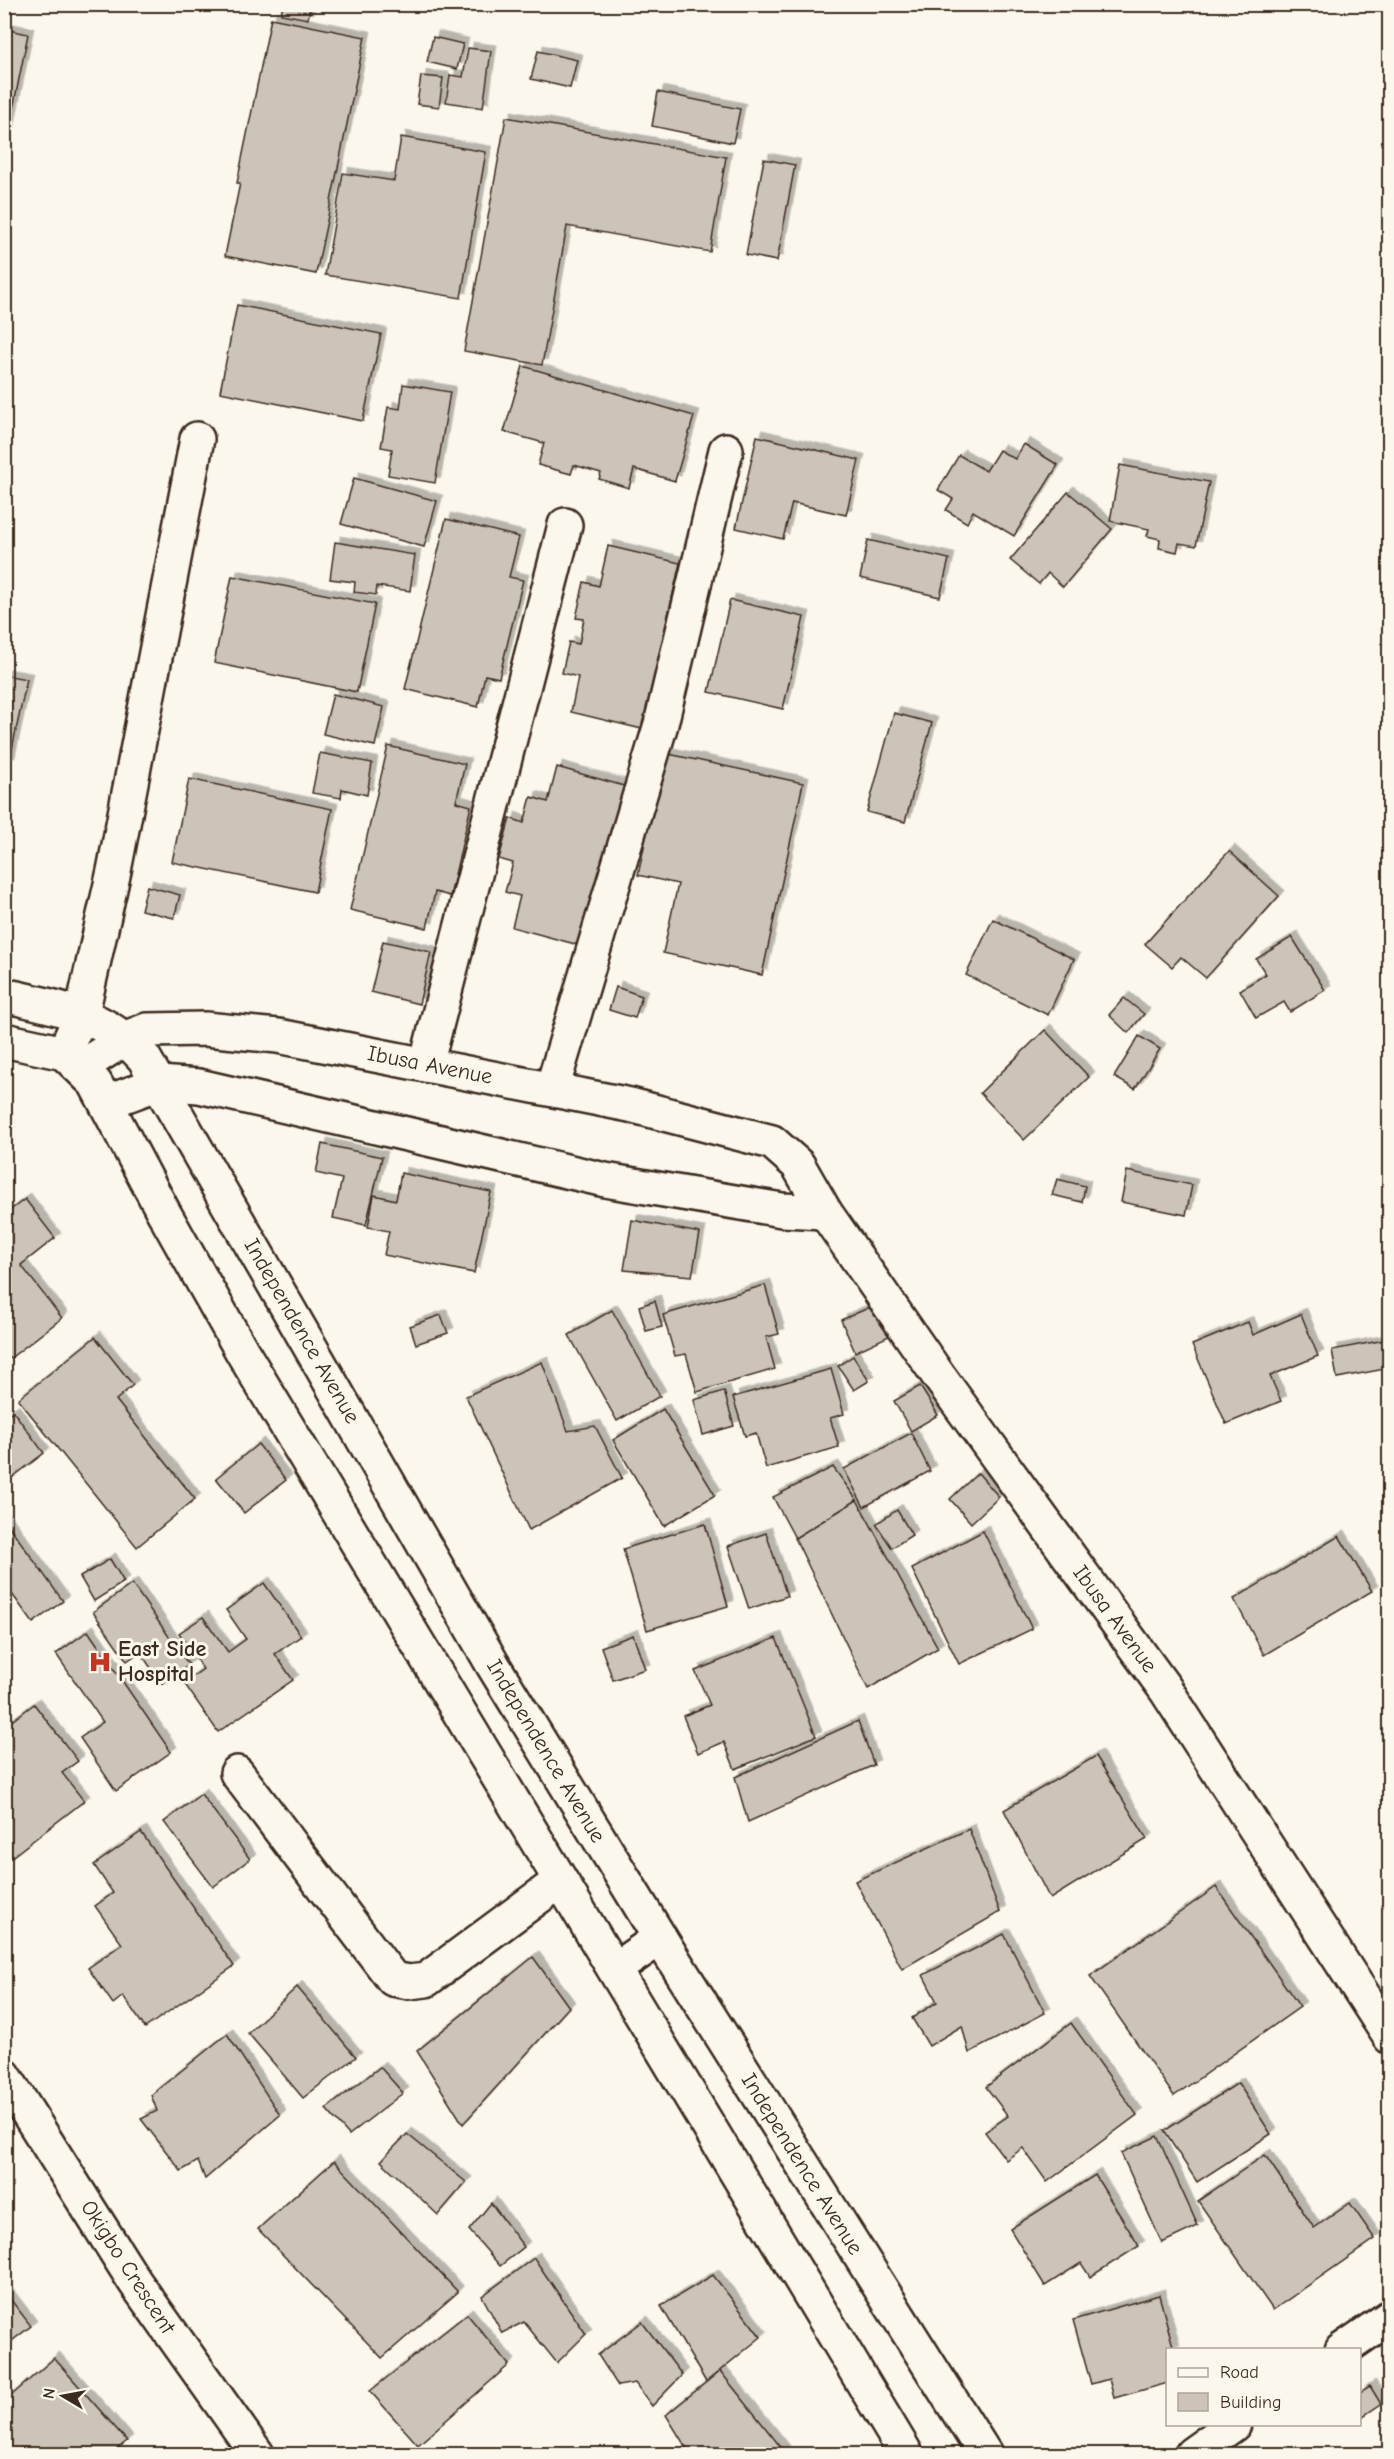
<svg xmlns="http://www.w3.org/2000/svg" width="1394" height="2459" font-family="'Comic Neue',sans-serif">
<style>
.building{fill:#ccc4b9;stroke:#3b2a1e;stroke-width:1.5;filter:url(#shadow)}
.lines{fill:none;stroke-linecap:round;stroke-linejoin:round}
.minor-casing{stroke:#3b2a1e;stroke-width:38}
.major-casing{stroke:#3b2a1e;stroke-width:38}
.minor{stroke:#fbf7ec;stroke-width:33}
.major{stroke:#fbf7ec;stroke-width:33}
.labels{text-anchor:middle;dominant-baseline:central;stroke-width:6;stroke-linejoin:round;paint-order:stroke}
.street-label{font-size:22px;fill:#3b2a1e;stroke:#fbf7ec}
.poi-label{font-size:22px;font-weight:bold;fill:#3b2a1e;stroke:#fbf7ec;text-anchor:start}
</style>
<defs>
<filter id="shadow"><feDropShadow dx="5.5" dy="-5.5" stdDeviation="0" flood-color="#0004"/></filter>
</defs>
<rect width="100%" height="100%" fill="#fbf7ec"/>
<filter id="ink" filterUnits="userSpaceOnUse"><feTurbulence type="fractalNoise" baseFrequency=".0167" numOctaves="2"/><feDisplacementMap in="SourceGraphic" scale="12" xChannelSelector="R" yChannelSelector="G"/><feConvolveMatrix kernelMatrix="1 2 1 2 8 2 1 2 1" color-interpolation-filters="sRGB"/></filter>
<g filter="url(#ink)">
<g class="building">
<polygon points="283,4 311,4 308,19 281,14"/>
<polygon points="271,18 365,37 316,274 225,256 240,183 237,183"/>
<polygon points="4,29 28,34 4,154"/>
<polygon points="433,37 463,44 457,69 427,62"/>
<polygon points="468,48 491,51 483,108 446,102 450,75 463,77"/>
<polygon points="538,51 577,60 570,88 531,79"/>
<polygon points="421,76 443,78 439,107 417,104"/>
<polygon points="658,92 740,109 733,143 652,126"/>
<polygon points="506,117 726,157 710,252 567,226 542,365 464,351"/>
<polygon points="401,137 486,152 461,298 325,275 343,173 394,181"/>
<polygon points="764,159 795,165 777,261 746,255"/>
<polygon points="237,305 381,334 363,421 220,392"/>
<polygon points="523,366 694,416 675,481 634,469 629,488 599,479 601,473 574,465 571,474 538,465 544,443 504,432"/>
<polygon points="403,384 450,392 435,483 388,475 392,449 381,447 388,407 400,409"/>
<polygon points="757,436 859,460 846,515 792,503 783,539 736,528"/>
<polygon points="1024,444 1058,465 1014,536 973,511 967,523 946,510 953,499 938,490 959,455 986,471 999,450 1015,459"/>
<polygon points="1120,465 1209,482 1196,546 1179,543 1177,552 1159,548 1160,539 1147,536 1149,529 1110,521"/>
<polygon points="354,478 437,501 424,547 341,524"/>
<polygon points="1068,492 1112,529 1063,587 1048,573 1039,584 1010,560"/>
<polygon points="446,519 519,537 509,577 523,580 499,678 485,675 478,707 405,689"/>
<polygon points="868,540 949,559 940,597 860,578"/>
<polygon points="335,542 415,555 410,591 377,586 376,595 354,592 355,582 330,579"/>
<polygon points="608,546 680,563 642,729 571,712 578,677 562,673 569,642 579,644 584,619 576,618 584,582 599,586"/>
<polygon points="232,576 375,604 357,692 214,663"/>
<polygon points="730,600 804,617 783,709 709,692"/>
<polygon points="4,675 27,679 9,763 4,762"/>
<polygon points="333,694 384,707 375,746 323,734"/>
<polygon points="894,713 932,723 905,822 867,812"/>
<polygon points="388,746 465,764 456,802 471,806 450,896 435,892 427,928 350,910"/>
<polygon points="320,753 372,763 367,795 342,789 341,798 312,793"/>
<polygon points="664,753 803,783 762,975 663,953 678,884 638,875"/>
<polygon points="557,767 631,788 586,947 512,927 520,896 505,892 513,863 499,859 510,818 524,823 531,797 548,802"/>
<polygon points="189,779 332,809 315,892 172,862"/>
<polygon points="1229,851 1279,896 1206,978 1181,957 1172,967 1145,944"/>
<polygon points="147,886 180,895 174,918 141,910"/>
<polygon points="993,919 1074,959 1048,1015 966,975"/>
<polygon points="1292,937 1325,990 1290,1012 1284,1002 1256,1018 1240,990 1266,974 1256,959"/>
<polygon points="383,941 431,952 419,1004 371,992"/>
<polygon points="616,987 642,996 635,1018 609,1010"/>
<polygon points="1124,998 1144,1014 1128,1033 1109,1015"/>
<polygon points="1045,1030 1089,1077 1024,1140 980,1093"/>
<polygon points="1139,1036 1160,1049 1135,1089 1114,1077"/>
<polygon points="322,1144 382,1157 366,1225 333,1218 342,1179 316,1173"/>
<polygon points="1127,1171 1192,1185 1186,1215 1121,1202"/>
<polygon points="401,1173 491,1192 474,1273 384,1255 389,1231 368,1227 374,1195 396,1200"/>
<polygon points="1057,1179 1085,1186 1082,1202 1052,1195"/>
<polygon points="25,1199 55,1238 21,1265 62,1318 4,1363 4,1215"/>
<polygon points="632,1220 700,1233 692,1276 624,1270"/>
<polygon points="765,1285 779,1334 766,1337 775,1369 697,1392 686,1354 675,1356 663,1315"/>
<polygon points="655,1301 662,1327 646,1331 639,1306"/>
<polygon points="875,1305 889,1336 855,1352 841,1320"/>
<polygon points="612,1310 660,1396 617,1421 569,1335"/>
<polygon points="1301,1314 1318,1356 1270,1376 1281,1401 1226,1424 1192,1345 1248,1322 1253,1335"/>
<polygon points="441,1315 448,1333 416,1344 410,1326"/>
<polygon points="95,1337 133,1385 116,1400 195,1499 137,1547 18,1399"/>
<polygon points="1390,1339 1390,1368 1337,1378 1332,1350"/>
<polygon points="853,1356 869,1381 854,1390 838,1366"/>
<polygon points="542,1362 568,1431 595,1426 622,1478 529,1530 466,1396"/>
<polygon points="831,1369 844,1414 830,1418 839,1447 766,1468 756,1433 745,1436 733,1397"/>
<polygon points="920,1386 938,1415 911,1431 894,1401"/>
<polygon points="724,1391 734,1426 703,1435 694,1400"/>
<polygon points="663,1409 715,1495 664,1526 613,1440"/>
<polygon points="13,1411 44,1453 5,1483 4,1417"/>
<polygon points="911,1433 930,1471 864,1507 844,1469"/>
<polygon points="258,1444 286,1480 244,1513 216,1478"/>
<polygon points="833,1467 857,1500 795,1538 773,1497"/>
<polygon points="978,1473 999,1497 971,1523 950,1499"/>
<polygon points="857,1500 938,1648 868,1689 795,1538"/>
<polygon points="897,1510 912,1535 892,1548 876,1524"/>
<polygon points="4,1519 63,1601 33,1623 4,1583"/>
<polygon points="705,1524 728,1606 647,1630 623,1549"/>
<polygon points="983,1531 1032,1629 959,1664 912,1569"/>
<polygon points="766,1533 787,1596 749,1609 728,1546"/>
<polygon points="1339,1536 1372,1591 1264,1655 1234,1599"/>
<polygon points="110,1559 124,1582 94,1601 80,1577"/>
<polygon points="264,1583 301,1636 275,1654 293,1680 218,1732 184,1683 203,1669 179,1633 203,1617 228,1652 246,1639 226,1610"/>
<polygon points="132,1584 189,1665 162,1684 140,1652 127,1661 93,1612"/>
<polygon points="88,1631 171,1752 116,1791 80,1738 103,1722 56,1654"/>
<polygon points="633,1635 645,1669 613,1680 601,1647"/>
<polygon points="776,1638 816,1736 735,1769 724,1742 698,1753 683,1716 710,1705 695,1671"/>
<polygon points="34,1704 78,1761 62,1773 84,1801 4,1863 4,1727"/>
<polygon points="858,1721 874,1765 748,1822 735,1777"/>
<polygon points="1096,1756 1147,1839 1050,1899 1004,1810"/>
<polygon points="201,1794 250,1859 213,1887 164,1822"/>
<polygon points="969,1829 1000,1912 902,1969 855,1881"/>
<polygon points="141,1832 234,1966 145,2028 123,1996 113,2004 88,1968 122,1944 95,1906 113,1893 94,1865"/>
<polygon points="1216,1887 1300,2007 1174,2096 1090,1976"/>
<polygon points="1004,1934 1045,2013 969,2053 962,2026 929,2046 912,2018 937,2002 923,1975"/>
<polygon points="533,1957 569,2007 463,2124 417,2051"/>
<polygon points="297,1987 356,2057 303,2098 248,2033"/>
<polygon points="1071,2023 1137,2115 1047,2182 1023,2148 1006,2160 985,2132 1008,2116 986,2087"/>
<polygon points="227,2034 280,2115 205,2179 198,2161 181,2171 141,2119 157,2111 151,2095"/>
<polygon points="380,2067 403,2093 349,2135 326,2109"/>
<polygon points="1238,2083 1271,2134 1197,2182 1164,2131"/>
<polygon points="407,2134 466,2182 438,2215 381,2161"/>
<polygon points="1157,2136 1198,2226 1162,2243 1121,2153"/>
<polygon points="1265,2155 1314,2228 1350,2203 1375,2239 1273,2310 1198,2201"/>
<polygon points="334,2161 458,2292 382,2358 258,2229"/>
<polygon points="1095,2175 1139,2246 1090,2277 1081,2263 1045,2286 1010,2229"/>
<polygon points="491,2203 524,2247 500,2266 469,2230"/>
<polygon points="534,2258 586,2334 557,2363 524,2322 502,2333 482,2296"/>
<polygon points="713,2275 761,2337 706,2382 661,2306"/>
<polygon points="4,2291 31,2326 4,2347"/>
<polygon points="1159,2295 1174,2350 1168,2350 1168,2383 1114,2398 1109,2379 1091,2384 1073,2320"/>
<polygon points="467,2314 509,2365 418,2445 370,2391"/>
<polygon points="642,2322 682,2375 652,2406 635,2383 618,2386 598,2355"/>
<polygon points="54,2358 127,2441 111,2454 4,2454 4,2402"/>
<polygon points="720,2371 784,2451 779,2454 690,2454 666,2415"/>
<polygon points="1370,2386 1381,2404 1360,2418 1360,2392"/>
</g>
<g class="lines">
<g class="minor-casing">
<g id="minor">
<polyline points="64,1053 82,1013 114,871 197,439"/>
<polyline points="426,1065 565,525"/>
<polyline points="81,1067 126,1038 147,1030 205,1029 278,1036 630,1105 772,1142 798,1165 825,1212 938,1375 1166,1690 1390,2037"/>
<polyline points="552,1089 661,724 726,450"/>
<polyline points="108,1102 159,1083 199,1086 605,1180 782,1210 825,1212"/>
<polyline points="237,1773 393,1979 409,1982 426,1980 560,1881"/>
<polyline points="4,2075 135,2282 257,2454"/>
<polyline points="1342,2350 1390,2317"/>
<polyline points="1192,2454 1234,2424"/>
</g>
</g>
<g class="major-casing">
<g id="major">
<path d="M4 995C58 1008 106 1014 144 1058L493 1665 660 1938 985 2454"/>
<polyline points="4,1040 64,1053 95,1083 164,1213 243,1353 906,2454"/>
<polyline points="615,1969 660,1938"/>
</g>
</g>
<use href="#minor" class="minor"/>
<use href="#major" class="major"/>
</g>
</g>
<defs>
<g id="hospital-bare" transform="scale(1.8)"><path d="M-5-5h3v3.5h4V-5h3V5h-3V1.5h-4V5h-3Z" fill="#c8321e" stroke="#fbf7ec" stroke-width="2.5" paint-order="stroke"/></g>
</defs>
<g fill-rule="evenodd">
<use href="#hospital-bare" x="100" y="1662"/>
</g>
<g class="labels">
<g class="street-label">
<text transform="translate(430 1065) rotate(11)">Ibusa Avenue</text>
<text transform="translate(302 1331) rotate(60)">Independence Avenue</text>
<text transform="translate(1115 1619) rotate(54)">Ibusa Avenue</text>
<text transform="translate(546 1751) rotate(59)">Independence Avenue</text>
<text transform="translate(802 2164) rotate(58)">Independence Avenue</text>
<text transform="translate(128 2267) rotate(57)">Okigbo Crescent</text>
</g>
<g class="poi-label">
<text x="118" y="1649">East Side<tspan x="118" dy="25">Hospital</tspan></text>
</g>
</g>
<rect width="1394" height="2459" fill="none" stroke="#fbf7ec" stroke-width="24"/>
<rect x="12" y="12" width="1370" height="2435" fill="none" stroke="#3b2a1e" stroke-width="2" filter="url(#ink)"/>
<rect x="1166" y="2348" width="195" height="78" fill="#fbf7ec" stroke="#aea59a" stroke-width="1.5"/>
<rect x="1178" y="2368" width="30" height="9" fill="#fbf7ec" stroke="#aea59a" stroke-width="1.5"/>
<text x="1220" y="2378" font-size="18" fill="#3b2a1e">Road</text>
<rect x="1178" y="2393" width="30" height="18" fill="#ccc4b9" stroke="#aea59a" stroke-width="1.5"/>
<text x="1220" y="2408" font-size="18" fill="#3b2a1e">Building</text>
<g transform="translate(63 2396) rotate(280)" stroke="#fbf7ec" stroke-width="4.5" paint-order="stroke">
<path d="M0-4.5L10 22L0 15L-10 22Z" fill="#3b2a1e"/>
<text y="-9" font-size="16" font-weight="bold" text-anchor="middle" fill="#3b2a1e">N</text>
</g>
</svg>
